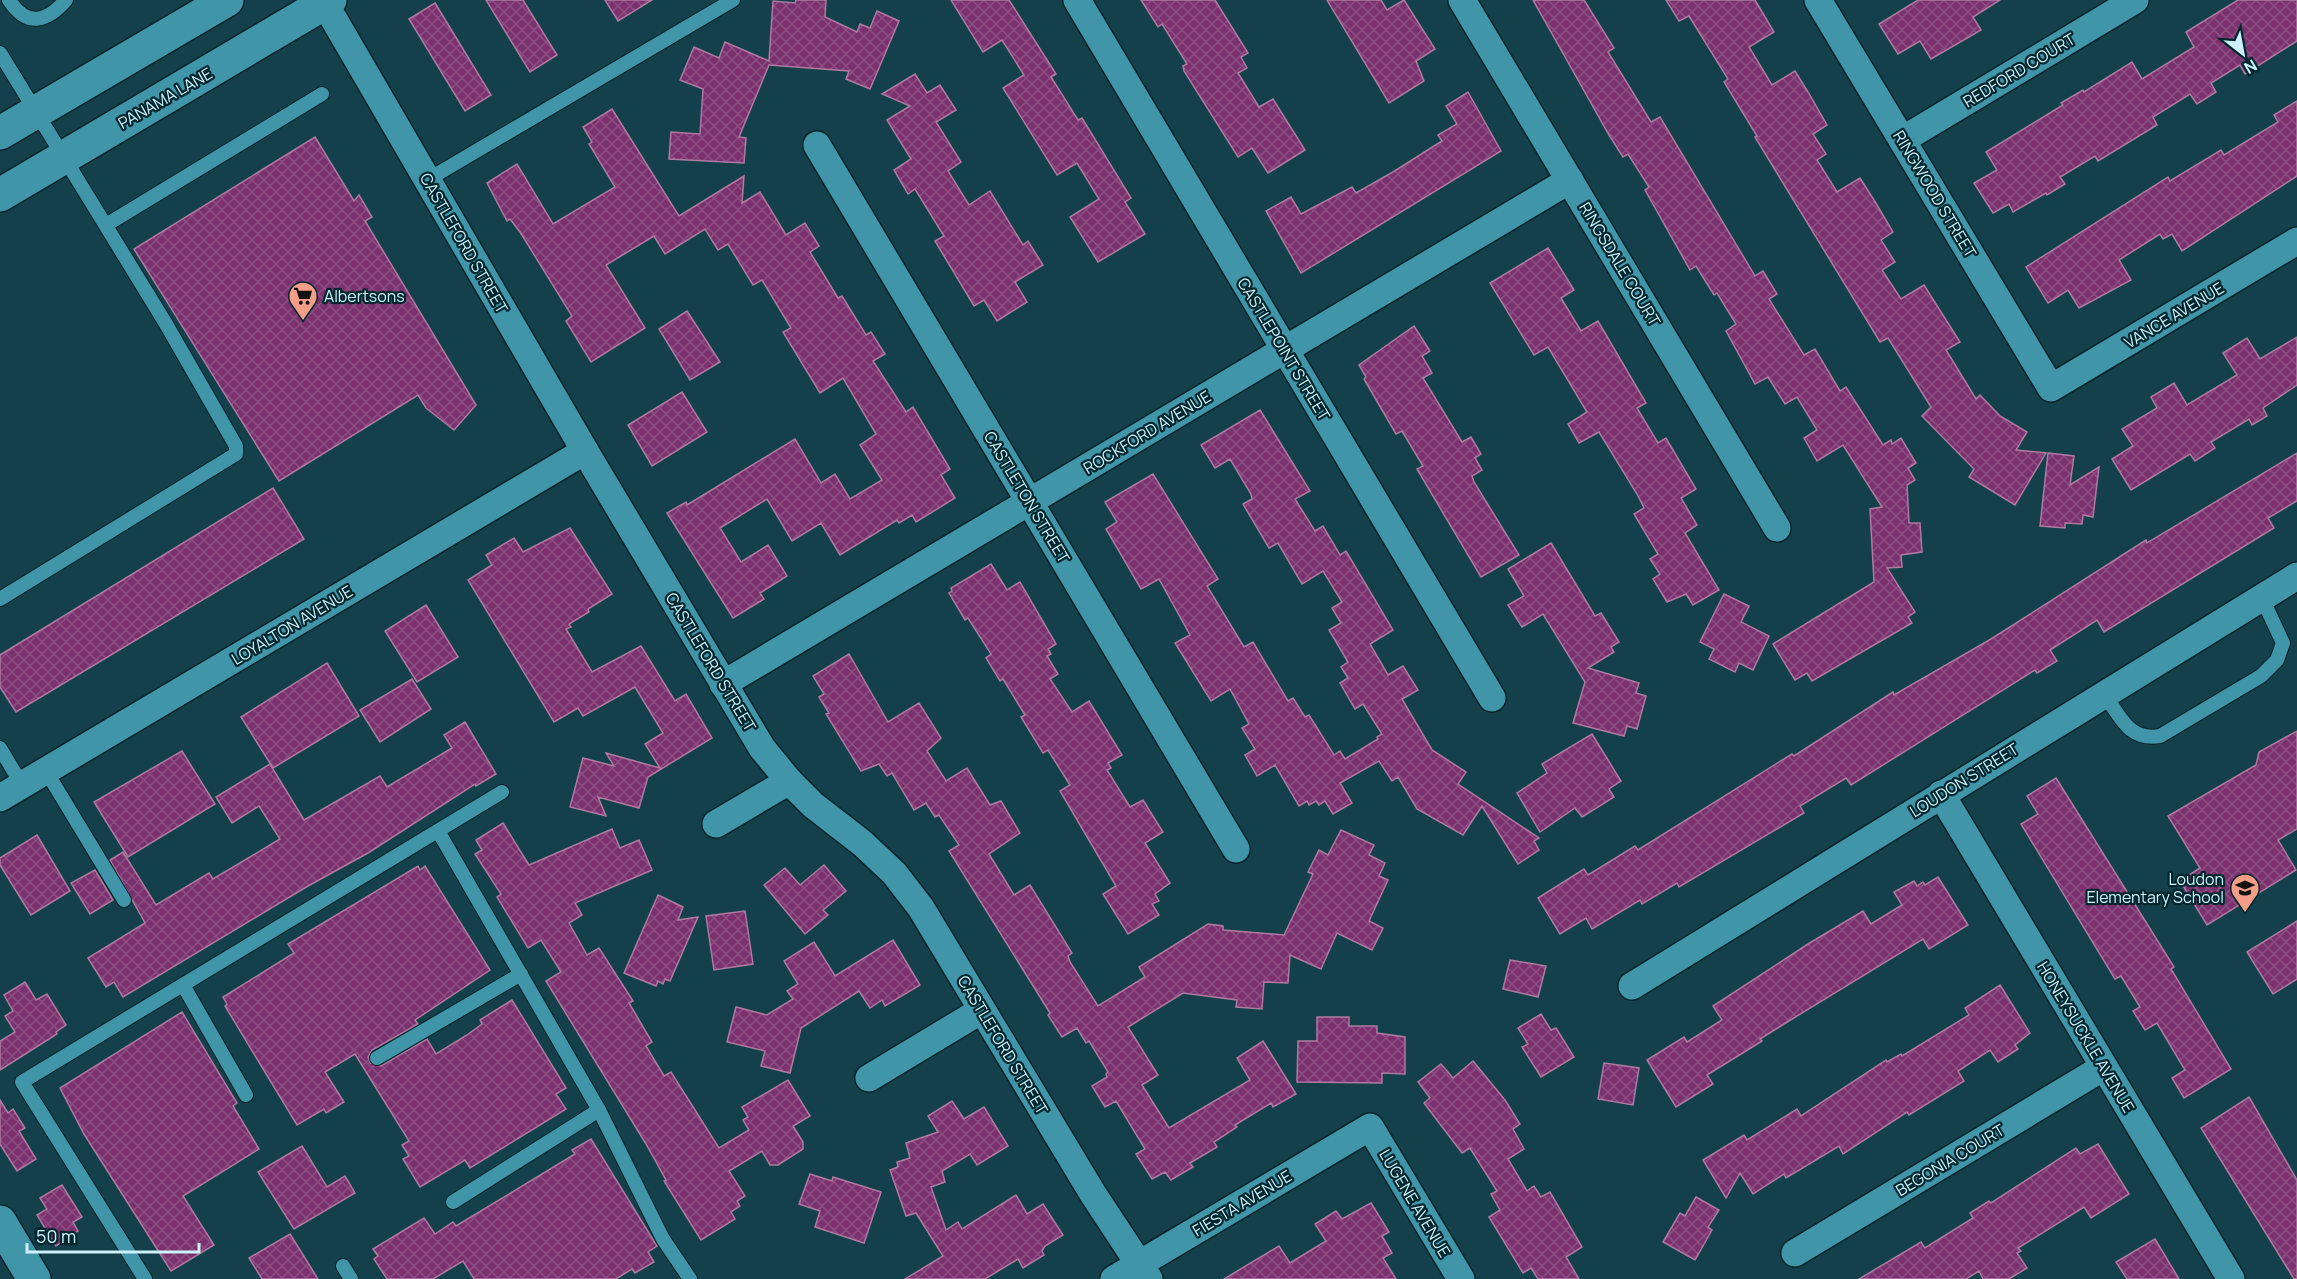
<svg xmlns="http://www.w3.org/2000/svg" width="2297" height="1279" font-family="Manrope,sans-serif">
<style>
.building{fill:url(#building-cross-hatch);stroke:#af7aa2;stroke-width:1.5}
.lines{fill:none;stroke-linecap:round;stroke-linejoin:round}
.service-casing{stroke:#0a252b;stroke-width:16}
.minor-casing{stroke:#0a252b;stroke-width:30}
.tertiary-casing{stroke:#0a252b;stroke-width:36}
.secondary-casing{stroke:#0a252b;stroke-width:36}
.service{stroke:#4195a8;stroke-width:14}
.minor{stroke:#4195a8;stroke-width:27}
.tertiary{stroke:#4195a8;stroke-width:33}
.secondary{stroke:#4195a8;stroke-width:33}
.labels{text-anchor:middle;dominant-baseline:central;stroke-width:4.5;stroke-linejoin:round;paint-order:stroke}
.street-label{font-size:16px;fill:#ccf3fd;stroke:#01262d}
.poi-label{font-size:16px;fill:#ccf3fd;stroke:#01262d;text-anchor:start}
</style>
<defs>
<pattern id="building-cross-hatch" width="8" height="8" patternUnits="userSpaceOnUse" patternTransform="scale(1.5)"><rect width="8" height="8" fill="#7b316d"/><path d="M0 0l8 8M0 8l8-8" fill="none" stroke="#8d4f83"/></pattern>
</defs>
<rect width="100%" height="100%" fill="#13404a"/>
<g class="building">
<polygon points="486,0 523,0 557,55 530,72"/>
<polygon points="605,0 652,0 618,21"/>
<polygon points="796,0 826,0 825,17 857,32 860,24 870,28 877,11 899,21 870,89 846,79 849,71 769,65 739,137 746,138 744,163 669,159 671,132 700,134 703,89 680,80 694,47 719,58 725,42 769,61 773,1 795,3"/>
<polygon points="951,0 1009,0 1056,74 1051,77 1078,120 1082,118 1131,198 1125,202 1145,234 1098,262 1070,217 1099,199 1077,163 1057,175 1003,88 1024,75 1002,40 983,52"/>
<polygon points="1141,0 1215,0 1248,53 1241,57 1247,68 1238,73 1259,107 1273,99 1305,150 1268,173 1252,148 1238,157 1184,71 1183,66 1187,64 1162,24 1158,27"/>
<polygon points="1327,0 1381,0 1387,10 1404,0 1435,49 1416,61 1424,81 1389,103"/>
<polygon points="1533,0 1584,0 1614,48 1608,52 1651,122 1660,117 1755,276 1763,271 1777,294 1769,299 1804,355 1815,349 1840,391 1846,387 1883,445 1891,440 1892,444 1901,438 1916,463 1908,468 1915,480 1907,485 1909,523 1920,523 1922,552 1901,555 1902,567 1887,568 1915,612 1908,617 1912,623 1812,681 1807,673 1795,680 1773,644 1874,582 1870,509 1882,507 1843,445 1817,461 1804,438 1817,430 1797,397 1785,404 1768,377 1755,384 1726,331 1736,324 1717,293 1714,295 1696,266 1690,270 1645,190 1649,187 1628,154 1623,157 1609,135"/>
<polygon points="1666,0 1755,0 1774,32 1749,47 1772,85 1795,71 1808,92 1827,125 1813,134 1826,154 1817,160 1837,192 1860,178 1874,200 1893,232 1881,240 1895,262 1882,270 1901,299 1924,285 1960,342 1946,350 1976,399 1980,395 2000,416 2027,432 2016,450 2046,453 2015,505 1969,477 1974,469 1922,416 1931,407 1888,338 1880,342 1755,137 1757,136 1724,82 1728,79 1689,16 1679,21"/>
<polygon points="1918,0 2000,0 1973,17 1981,30 1931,59 1920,41 1898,54 1879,24"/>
<polygon points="2238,0 2297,0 2297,41 2245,74 2240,65 2211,83 2216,92 2197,104 2190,94 2153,117 2157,125 2098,161 2095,156 2060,177 2065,184 2047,195 2046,193 2013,212 2009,204 1993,213 1974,183 1997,170 1986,152 2063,105 2061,103 2083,90 2084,92 2132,62 2142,79 2194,47 2186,32"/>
<polygon points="435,3 491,95 465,111 409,19"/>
<polygon points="915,74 927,93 940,85 956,110 936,122 961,162 948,171 969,205 990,191 1023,245 1028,241 1043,265 1015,282 1027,302 997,321 984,300 974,306 935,241 944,236 915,189 908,194 894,170 911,159 887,120 910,106 882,94"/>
<polygon points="1468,92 1501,151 1301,273 1266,211 1291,197 1301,214 1352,187 1356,193 1393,172 1442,141 1438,135 1457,124 1446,106"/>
<polygon points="2297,101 2297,176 2182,251 2172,234 2163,239 2160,234 2119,260 2131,280 2079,308 2068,290 2048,303 2026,267 2168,177 2170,181 2221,150 2224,155 2278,122 2274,115"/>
<polygon points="612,109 679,216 744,176 742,203 760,192 786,235 805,223 819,246 810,252 838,298 842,296 866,335 871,332 885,354 873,361 906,412 913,407 950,469 941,475 955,498 916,522 912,515 899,523 897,520 840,555 821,523 792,541 767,499 720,528 741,562 768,545 787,576 760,593 764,599 733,618 667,513 686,502 687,505 795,439 821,483 835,474 850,499 882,480 860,445 876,434 843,378 820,393 783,332 791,328 762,280 753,285 728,244 718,250 705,229 665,254 654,236 606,265 645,328 591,362 566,321 572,316 520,232 510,219 507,221 487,183 517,164 553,224 615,187 589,144 592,142 583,127"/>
<polygon points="315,137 354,201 359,195 372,217 365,221 476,405 454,430 426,408 418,395 279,481 134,249"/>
<polygon points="1548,248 1574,290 1561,298 1581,331 1598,321 1646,403 1637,408 1658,443 1666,438 1696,489 1681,498 1697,525 1685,533 1719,590 1693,605 1686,594 1667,602 1653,579 1660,574 1650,559 1658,554 1634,514 1644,508 1637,494 1599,432 1579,443 1568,424 1587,412 1548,347 1534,355 1490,283"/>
<polygon points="687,311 720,362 690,380 659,329"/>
<polygon points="1414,326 1430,351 1422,356 1432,373 1423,378 1462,442 1471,437 1481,454 1475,458 1482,470 1472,476 1474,482 1519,555 1481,577 1417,469 1423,466 1402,431 1396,434 1364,379 1366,377 1359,365"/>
<polygon points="2297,337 2297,385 2263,408 2267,416 2252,425 2249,419 2211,442 2215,448 2195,461 2190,454 2131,490 2112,459 2133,446 2122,429 2157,408 2151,397 2174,383 2187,405 2237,375 2223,353 2247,338 2260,359"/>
<polygon points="682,392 707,432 652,466 628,425"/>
<polygon points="1260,410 1310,491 1295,499 1315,531 1323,526 1340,555 1346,551 1393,630 1370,644 1388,675 1403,666 1418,690 1402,699 1432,750 1466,772 1458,784 1539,838 1534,841 1539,850 1518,864 1482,806 1463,835 1417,809 1398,777 1392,781 1379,761 1340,783 1352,803 1333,814 1325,801 1319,805 1316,801 1309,805 1307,801 1299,806 1275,765 1257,776 1245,755 1255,749 1242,728 1249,724 1230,689 1211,701 1175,643 1190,635 1159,579 1141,589 1106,529 1117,522 1105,502 1153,474 1218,579 1207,586 1244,647 1253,642 1288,701 1293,698 1305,717 1309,715 1334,755 1340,751 1345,759 1378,739 1377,737 1382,734 1363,704 1355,709 1340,683 1348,678 1341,667 1348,662 1329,630 1341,623 1332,608 1342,602 1323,571 1302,584 1278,543 1269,548 1243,504 1252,499 1251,494 1230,459 1215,468 1201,445"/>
<polygon points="2048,453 2074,456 2070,485 2099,467 2093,517 2083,515 2082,524 2065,523 2065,528 2040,526"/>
<polygon points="2297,453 2297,501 2268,518 2274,528 2104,632 2097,620 2050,650 2057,661 2037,673 2035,670 1851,785 1846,778 1800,806 1804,813 1679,887 1677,883 1642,904 1640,900 1592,929 1586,918 1560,934 1538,898 1584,869 1588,875 1635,846 1638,850 1792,754 1794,756 1893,692 1894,695 1991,639 2146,540 2147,543"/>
<polygon points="273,488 304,539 16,712 0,687 0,655"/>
<polygon points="570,528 612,594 588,609 589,612 569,624 571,627 566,629 592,672 641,646 675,701 686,694 712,738 648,777 639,808 598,797 606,816 570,807 583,758 614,766 606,753 660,768 645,744 663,733 635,687 583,716 578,708 554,722 468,580 492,565 486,555 514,538 523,552"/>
<polygon points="1551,543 1595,616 1601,613 1619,642 1611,647 1614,652 1588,668 1639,683 1636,693 1646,696 1637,729 1627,726 1624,736 1573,723 1585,682 1543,614 1522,627 1508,605 1524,596 1508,569"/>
<polygon points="991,564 1007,590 1020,582 1056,644 1048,649 1051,654 1047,656 1058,674 1050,679 1072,712 1089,701 1122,755 1108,763 1111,768 1107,770 1130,807 1143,800 1163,832 1145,843 1170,883 1155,894 1159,901 1152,904 1159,915 1128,934 1103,894 1116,886 1060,791 1070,785 1048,750 1043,753 1021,717 1025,715 1003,679 1000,681 986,658 991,654 968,618 965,620 949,593 952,591 951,588"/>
<polygon points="1724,594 1749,606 1741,622 1769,636 1753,670 1739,663 1735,672 1709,659 1714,649 1700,642"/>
<polygon points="426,605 458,657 417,682 385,631"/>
<polygon points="849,654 888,722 919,703 941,738 927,751 946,781 967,768 990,805 1001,801 1020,833 989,854 1014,895 1030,885 1072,953 1068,956 1070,962 1098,1006 1145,977 1139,967 1208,924 1223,926 1223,930 1284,935 1313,874 1308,872 1319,850 1328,855 1341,830 1374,845 1369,855 1385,863 1379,876 1388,880 1369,921 1383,928 1372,950 1337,933 1321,969 1290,955 1288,983 1264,982 1262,1009 1236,1007 1237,1000 1183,993 1128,1027 1158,1075 1142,1085 1169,1128 1250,1080 1237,1058 1263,1041 1296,1094 1273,1107 1271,1103 1235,1125 1237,1127 1214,1142 1217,1147 1190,1163 1193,1167 1171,1180 1165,1172 1152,1179 1136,1154 1145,1149 1116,1101 1105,1107 1092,1086 1107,1077 1106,1074 1108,1072 1089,1041 1086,1043 1077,1028 1062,1037 1048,1015 1050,1013 949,851 959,845 939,815 935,817 926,803 914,810 892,773 887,776 879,764 861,771 826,714 829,713 819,697 824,694 813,676"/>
<polygon points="327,663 359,716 273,768 241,717"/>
<polygon points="412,679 431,709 380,742 360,710"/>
<polygon points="465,722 496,774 476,786 475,784 368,853 308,886 123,997 114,982 106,987 88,958 145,923 110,860 123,852 156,905 209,873 213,879 280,839 259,806 232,823 216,797 270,764 304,820 380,776 387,787 452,748 444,735"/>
<polygon points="2297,731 2297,829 2278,840 2296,870 2207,925 2180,881 2200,868 2168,816 2256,765 2259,752"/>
<polygon points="1592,734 1621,781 1609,789 1614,797 1582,817 1575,808 1540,832 1517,793 1547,773 1542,764"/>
<polygon points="182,751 215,804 128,857 94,802"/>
<polygon points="2056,778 2174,967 2171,969 2231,1069 2184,1098 2172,1078 2185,1070 2157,1023 2145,1030 2133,1011 2140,1007 2121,976 2115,979 2021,824 2038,814 2027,796"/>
<polygon points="503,823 529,865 612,829 620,848 639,840 652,870 575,903 582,915 569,923 587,955 599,948 633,1001 629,1003 652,1042 646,1046 664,1076 671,1072 719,1148 749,1130 743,1120 748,1117 742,1107 788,1080 810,1116 793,1126 803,1142 803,1149 778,1165 770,1165 762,1151 729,1171 745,1196 737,1201 740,1206 731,1212 735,1219 701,1240 664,1181 666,1180 646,1144 546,981 561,972 541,940 528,948 497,897 501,894 475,854 482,850 476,840"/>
<polygon points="37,835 70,891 31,915 0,865 0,858"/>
<polygon points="824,865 846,891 823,910 828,915 805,934 764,885 785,868 800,885"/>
<polygon points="418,866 420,870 425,866 490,970 415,1020 418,1024 372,1050 368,1057 370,1063 381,1066 427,1039 436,1054 467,1035 482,1024 480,1020 512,1000 566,1088 556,1094 566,1109 470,1168 465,1160 420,1187 403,1159 409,1156 402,1145 409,1141 355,1054 325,1072 344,1102 326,1113 324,1109 297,1125 225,1006 227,1004 223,997 294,953 288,944"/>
<polygon points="95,870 113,900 90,914 71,883"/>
<polygon points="1938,877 1968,925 1929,949 1923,939 1784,1024 1760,1039 1762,1041 1707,1075 1713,1084 1676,1107 1647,1060 1684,1037 1687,1042 1722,1020 1713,1006 1808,944 1863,911 1871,924 1902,905 1894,892 1914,881 1917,886 1923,882 1925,885"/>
<polygon points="658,895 683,907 678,920 698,917 670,981 665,979 663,984 658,981 656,986 624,973"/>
<polygon points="745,911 753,964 714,970 706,916"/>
<polygon points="2297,921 2297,979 2273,994 2247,952"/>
<polygon points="893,940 920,985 885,1006 882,1000 870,1008 859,991 801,1028 790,1073 761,1066 765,1051 727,1042 736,1007 767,1015 793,999 787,991 798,984 784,961 814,942 835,976"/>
<polygon points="1510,960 1546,966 1538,997 1503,989"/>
<polygon points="25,982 36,1000 47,994 66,1025 56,1032 57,1034 0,1070 0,1041 15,1032 5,1016 13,1011 4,995"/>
<polygon points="2000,985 2030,1033 2015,1045 2018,1049 1998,1062 1990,1050 1958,1071 1964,1081 1909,1115 1907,1112 1843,1154 1839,1146 1786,1178 1784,1174 1753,1194 1740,1173 1726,1198 1703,1160 1744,1135 1747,1140 1797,1109 1801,1116 1886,1060 1887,1062 1901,1054 1902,1056 1969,1015 1965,1008"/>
<polygon points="182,1012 237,1103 233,1106 259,1149 183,1196 214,1245 171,1271 84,1134 60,1088"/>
<polygon points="1541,1014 1551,1030 1556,1028 1574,1057 1541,1077 1522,1047 1528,1044 1518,1028"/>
<polygon points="1317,1017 1349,1017 1349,1026 1377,1026 1377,1033 1405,1037 1405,1074 1382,1073 1382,1083 1297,1082 1298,1041 1317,1041"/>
<polygon points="1473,1061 1505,1100 1520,1124 1513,1129 1524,1149 1508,1159 1527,1191 1534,1186 1541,1197 1550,1192 1582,1247 1566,1257 1579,1279 1538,1279 1531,1268 1523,1273 1489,1217 1500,1210 1491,1194 1497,1191 1470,1148 1462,1153 1424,1103 1430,1098 1418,1082 1441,1064 1453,1078"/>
<polygon points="1604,1063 1639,1068 1633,1105 1598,1099"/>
<polygon points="2249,1097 2297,1180 2297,1279 2294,1279 2201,1128"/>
<polygon points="0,1100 8,1113 13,1109 25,1128 19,1131 36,1159 17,1171 0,1144"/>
<polygon points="952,1101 964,1119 984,1107 1008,1146 977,1165 970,1154 942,1171 945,1182 931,1187 946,1230 958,1222 962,1229 1016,1195 1027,1214 1043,1204 1063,1235 1045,1246 1042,1251 1044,1255 1023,1268 1018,1259 985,1279 905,1279 943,1256 916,1213 906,1216 890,1170 898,1167 897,1162 910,1158 906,1143 938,1132 928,1116"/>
<polygon points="591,1139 657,1246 648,1252 654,1262 635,1273 632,1269 616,1279 474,1279 463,1261 433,1279 387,1279 374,1259 378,1256 373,1249 424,1218 435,1234 453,1222 456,1226 575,1154 572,1150"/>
<polygon points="2098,1144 2129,1194 2091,1218 2084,1207 2018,1248 2021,1251 2017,1253 2027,1268 2009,1279 1983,1279 1979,1271 1966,1279 1859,1279 1921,1242 1925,1248 1973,1218 1970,1213 1989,1201 1991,1203 2076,1148 2080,1154"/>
<polygon points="302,1146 327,1187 345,1176 355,1193 294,1229 258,1172"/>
<polygon points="810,1174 832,1181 833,1177 881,1192 864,1243 815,1227 820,1211 799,1204"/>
<polygon points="62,1185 82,1217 73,1222 78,1231 56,1246 37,1215 47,1209 40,1198"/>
<polygon points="1696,1197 1719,1210 1708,1227 1712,1230 1695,1260 1663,1242 1680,1213 1685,1216"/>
<polygon points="1371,1203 1389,1232 1382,1236 1392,1253 1383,1258 1396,1279 1224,1279 1279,1246 1290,1263 1326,1241 1315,1224 1336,1211 1342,1219"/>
<polygon points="290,1234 318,1279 262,1279 249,1258"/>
<polygon points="2155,1239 2179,1279 2127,1279 2116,1262"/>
</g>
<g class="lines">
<g class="service-casing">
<g id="service">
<path d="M9 0C27 28 47 22 66 0"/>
<polyline points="0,53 166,324 236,446 236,454 0,599"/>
<polyline points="427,180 733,0"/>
<polyline points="106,225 322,94"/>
<path d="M2104 694C2121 717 2128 741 2160 736L2261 676 2277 660 2283 643 2262 598"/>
<polyline points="0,748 22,785"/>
<polyline points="46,771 124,900"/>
<polyline points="438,831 599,1110 663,1239 690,1279"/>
<polyline points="183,985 246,1095"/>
<polyline points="377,1058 521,974"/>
<polyline points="453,1202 599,1110"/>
<polyline points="343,1266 351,1279"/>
<polyline points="145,1279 22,1082 502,792"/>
</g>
</g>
<g class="minor-casing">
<g id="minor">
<polyline points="1077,0 1492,698"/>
<polyline points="1462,0 1777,528"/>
<polyline points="1818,0 2051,388 2297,241"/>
<polyline points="325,4 585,451 762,748 789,781 813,805 862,843 894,873 921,908 1093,1194 1149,1279"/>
<polyline points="1902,140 2135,0"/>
<polyline points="817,145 1236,849"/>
<polyline points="723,684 1570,180"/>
<polyline points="1941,794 2231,1279"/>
<polyline points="0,798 585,451"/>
<polyline points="716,824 789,781"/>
<polyline points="1632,986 2297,576"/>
<polyline points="869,1078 982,1010"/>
<polyline points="1795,1253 2104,1067"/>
<polyline points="1114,1279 1370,1127 1461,1279"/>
</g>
</g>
<g class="tertiary-casing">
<polyline id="tertiary" points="0,1222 34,1279"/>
</g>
<g class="secondary-casing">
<g id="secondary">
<polyline points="0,133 227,0"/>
<polyline points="0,195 330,0"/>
</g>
</g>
<use href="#service" class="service"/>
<use href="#minor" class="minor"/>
<use href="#tertiary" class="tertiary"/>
<use href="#secondary" class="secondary"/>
</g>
<defs>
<g id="supermarket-pin" transform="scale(1.5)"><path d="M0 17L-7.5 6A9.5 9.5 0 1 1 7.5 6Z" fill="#f49e88" stroke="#01262d"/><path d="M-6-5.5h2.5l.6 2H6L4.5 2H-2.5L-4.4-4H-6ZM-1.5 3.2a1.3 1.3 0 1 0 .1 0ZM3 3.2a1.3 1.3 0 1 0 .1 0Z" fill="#111"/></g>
<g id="school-pin" transform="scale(1.5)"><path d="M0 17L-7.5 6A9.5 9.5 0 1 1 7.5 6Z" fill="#f49e88" stroke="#01262d"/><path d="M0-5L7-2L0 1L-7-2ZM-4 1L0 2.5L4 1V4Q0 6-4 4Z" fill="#111"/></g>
</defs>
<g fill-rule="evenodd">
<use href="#supermarket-pin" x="303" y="296"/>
<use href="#school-pin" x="2245" y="888"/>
</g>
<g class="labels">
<g class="street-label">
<text transform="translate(2019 70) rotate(-31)">REDFORD COURT</text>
<text transform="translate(165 98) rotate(-30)">PANAMA LANE</text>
<text transform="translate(1935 194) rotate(59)">RINGWOOD STREET</text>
<text transform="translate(464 243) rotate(60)">CASTLEFORD STREET</text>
<text transform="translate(1620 264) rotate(59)">RINGSDALE COURT</text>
<text transform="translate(2174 315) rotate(-31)">VANCE AVENUE</text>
<text transform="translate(1284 349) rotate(59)">CASTLEPOINT STREET</text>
<text transform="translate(1147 432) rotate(-31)">ROCKFORD AVENUE</text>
<text transform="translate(1027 497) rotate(59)">CASTLETON STREET</text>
<text transform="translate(292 625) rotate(-31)">LOYALTON AVENUE</text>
<text transform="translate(711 662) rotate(59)">CASTLEFORD STREET</text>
<text transform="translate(1964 780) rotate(-32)">LOUDON STREET</text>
<text transform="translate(2086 1037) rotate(59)">HONEYSUCKLE AVENUE</text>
<text transform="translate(1003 1045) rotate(59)">CASTLEFORD STREET</text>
<text transform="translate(1950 1160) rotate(-31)">BEGONIA COURT</text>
<text transform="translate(1242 1203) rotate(-31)">FIESTA AVENUE</text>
<text transform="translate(1415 1203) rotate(59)">LUGENE AVENUE</text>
</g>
<g class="poi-label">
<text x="324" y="296">Albertsons</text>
<text x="2224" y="879" text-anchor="end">Loudon<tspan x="2224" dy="18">Elementary School</tspan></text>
</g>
</g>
<g transform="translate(2243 54) rotate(149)" stroke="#01262d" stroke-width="4.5" paint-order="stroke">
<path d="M0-4.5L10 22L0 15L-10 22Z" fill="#ccf3fd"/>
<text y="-9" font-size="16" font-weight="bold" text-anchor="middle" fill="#ccf3fd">N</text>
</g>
<path d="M27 1243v9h172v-9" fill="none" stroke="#ccf3fd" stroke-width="3"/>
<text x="36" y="1243" font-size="18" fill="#ccf3fd" stroke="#01262d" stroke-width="4.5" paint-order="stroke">50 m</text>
</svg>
